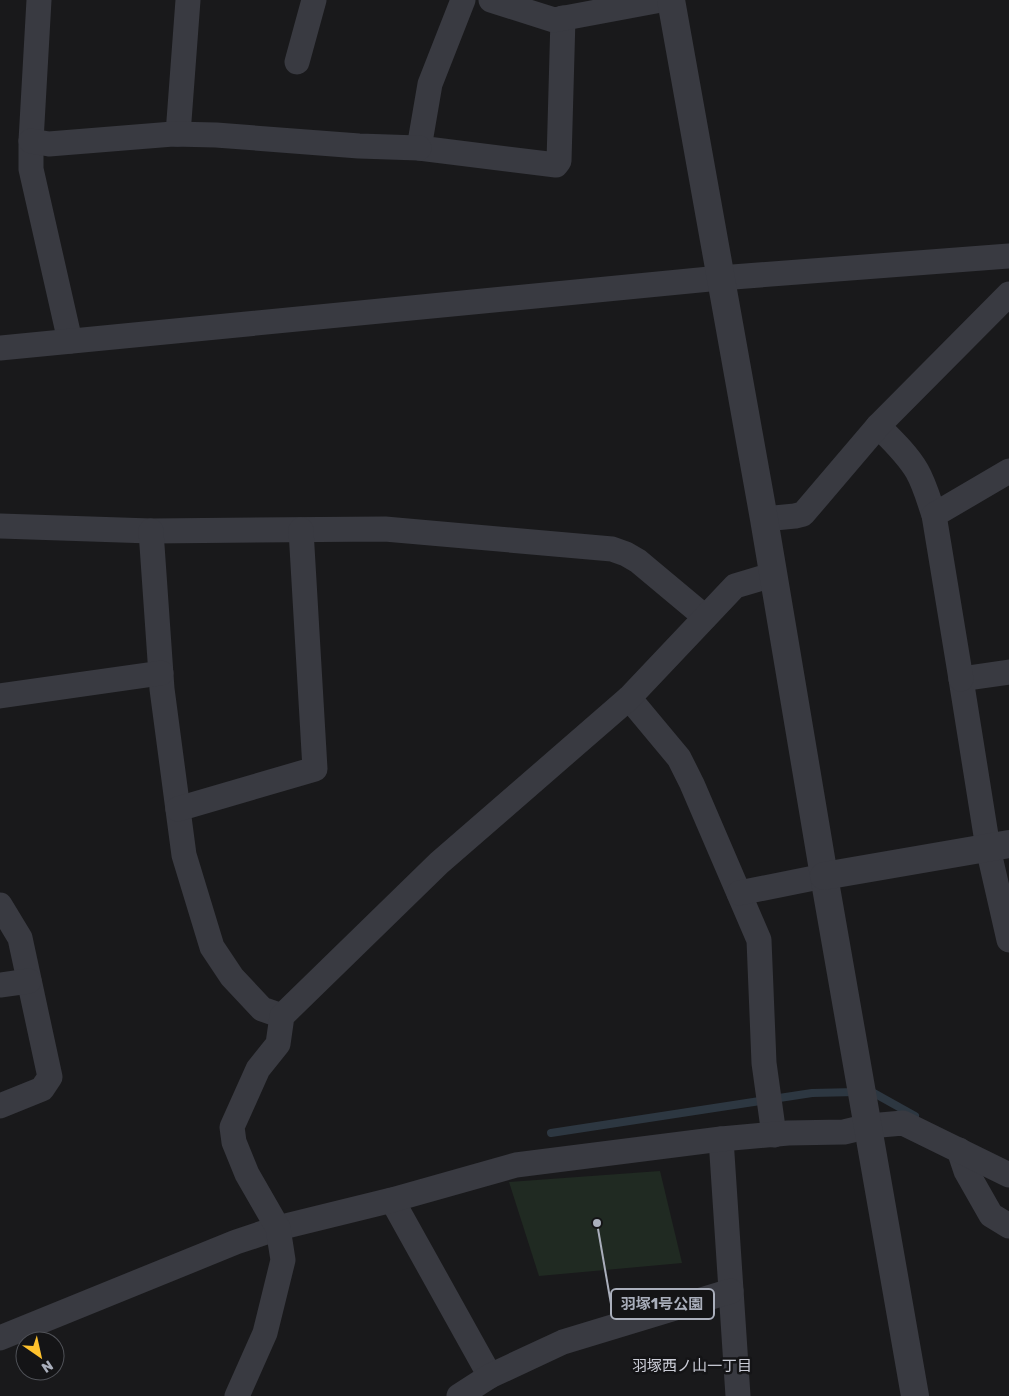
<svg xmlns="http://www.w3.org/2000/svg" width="1009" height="1396" font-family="Rubik,'Noto Sans JP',sans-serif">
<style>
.green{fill:#202a22}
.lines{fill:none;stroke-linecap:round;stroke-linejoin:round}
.stream{stroke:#2d3741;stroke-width:8}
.minor{stroke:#393a41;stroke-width:25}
.tertiary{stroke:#393a41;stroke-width:28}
.labels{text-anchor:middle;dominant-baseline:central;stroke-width:5;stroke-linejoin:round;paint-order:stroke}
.neighbourhood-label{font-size:15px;fill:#ccced8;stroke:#141416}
.leader{fill:none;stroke:#aaafbc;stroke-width:2}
.callout-dot{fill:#aaafbc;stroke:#141416;stroke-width:2}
.callout{fill:#141416;stroke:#aaafbc;stroke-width:2}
.callout-label{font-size:15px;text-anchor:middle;font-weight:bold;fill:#aaafbc}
</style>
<rect width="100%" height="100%" fill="#19191b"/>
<polygon class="green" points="660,1171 682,1263 539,1276 509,1182"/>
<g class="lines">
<g class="stream">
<polyline points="868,1092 872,1092 915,1116"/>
<polyline points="551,1133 812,1093 856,1092"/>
</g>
<g class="minor">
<polyline points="39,0 31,141 31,169 70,341"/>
<polyline points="463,0 430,84 419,148 556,165 559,161 563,18"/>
<polyline points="491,0 554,20 661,0"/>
<polyline points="297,62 314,0"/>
<polyline points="178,134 188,0"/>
<polyline points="31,141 49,144 173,134 216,135 359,146 419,148"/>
<polyline points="0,348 720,278 1009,256"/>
<path d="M878 426C892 440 907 454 917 471 925 485 929 501 934 515"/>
<polyline points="764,519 795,516 803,514 878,426 1009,294"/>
<polyline points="0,526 151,531 385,529 612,549 626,554 638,561 705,617"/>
<polyline points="151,531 162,689 184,855 212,947 232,977 262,1009 282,1016"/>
<polyline points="1009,672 961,679 988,848 1009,940"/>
<polyline points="961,679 934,515 1009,471"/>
<polyline points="0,696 161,673"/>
<polyline points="629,698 679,758 692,784 759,940 764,1063 774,1135"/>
<polyline points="178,809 315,769 301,530"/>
<polyline points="739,893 824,876"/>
<polyline points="0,905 20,938 50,1077 42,1089 0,1106"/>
<polyline points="0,985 29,981"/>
<polyline points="721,1139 738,1396"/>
<polyline points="959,1150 966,1171 991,1215 1009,1226"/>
<polyline points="392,1200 490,1376"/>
<polyline points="0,1338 236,1242 278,1228 392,1200 516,1165 721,1139 788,1133 844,1132 869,1126 903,1123 1009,1175"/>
<polyline points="237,1396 265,1333 283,1260 278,1228 247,1174 234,1142 232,1127 258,1069 278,1044 282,1016 439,863 629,698 735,586 772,575"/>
<polyline points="459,1396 490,1376 563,1342 731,1291"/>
</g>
<g class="tertiary">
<polyline points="671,0 764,519 824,876 915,1396"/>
<polyline points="824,876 1009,844"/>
</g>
</g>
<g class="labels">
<g class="neighbourhood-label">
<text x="692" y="1366">羽塚西ノ山一丁目</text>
</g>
</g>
<path class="leader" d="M597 1223L611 1304"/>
<circle class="callout-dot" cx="597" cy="1223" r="5"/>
<rect class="callout" x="611" y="1289" width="103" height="30" rx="5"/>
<g class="callout-label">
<text x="662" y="1309">羽塚1号公園</text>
</g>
<g transform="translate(40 1356) rotate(146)"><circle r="24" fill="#141416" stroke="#505258"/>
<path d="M0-4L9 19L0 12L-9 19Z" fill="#ffc22d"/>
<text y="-8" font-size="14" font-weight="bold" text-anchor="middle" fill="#aaafbc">N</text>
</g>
</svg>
